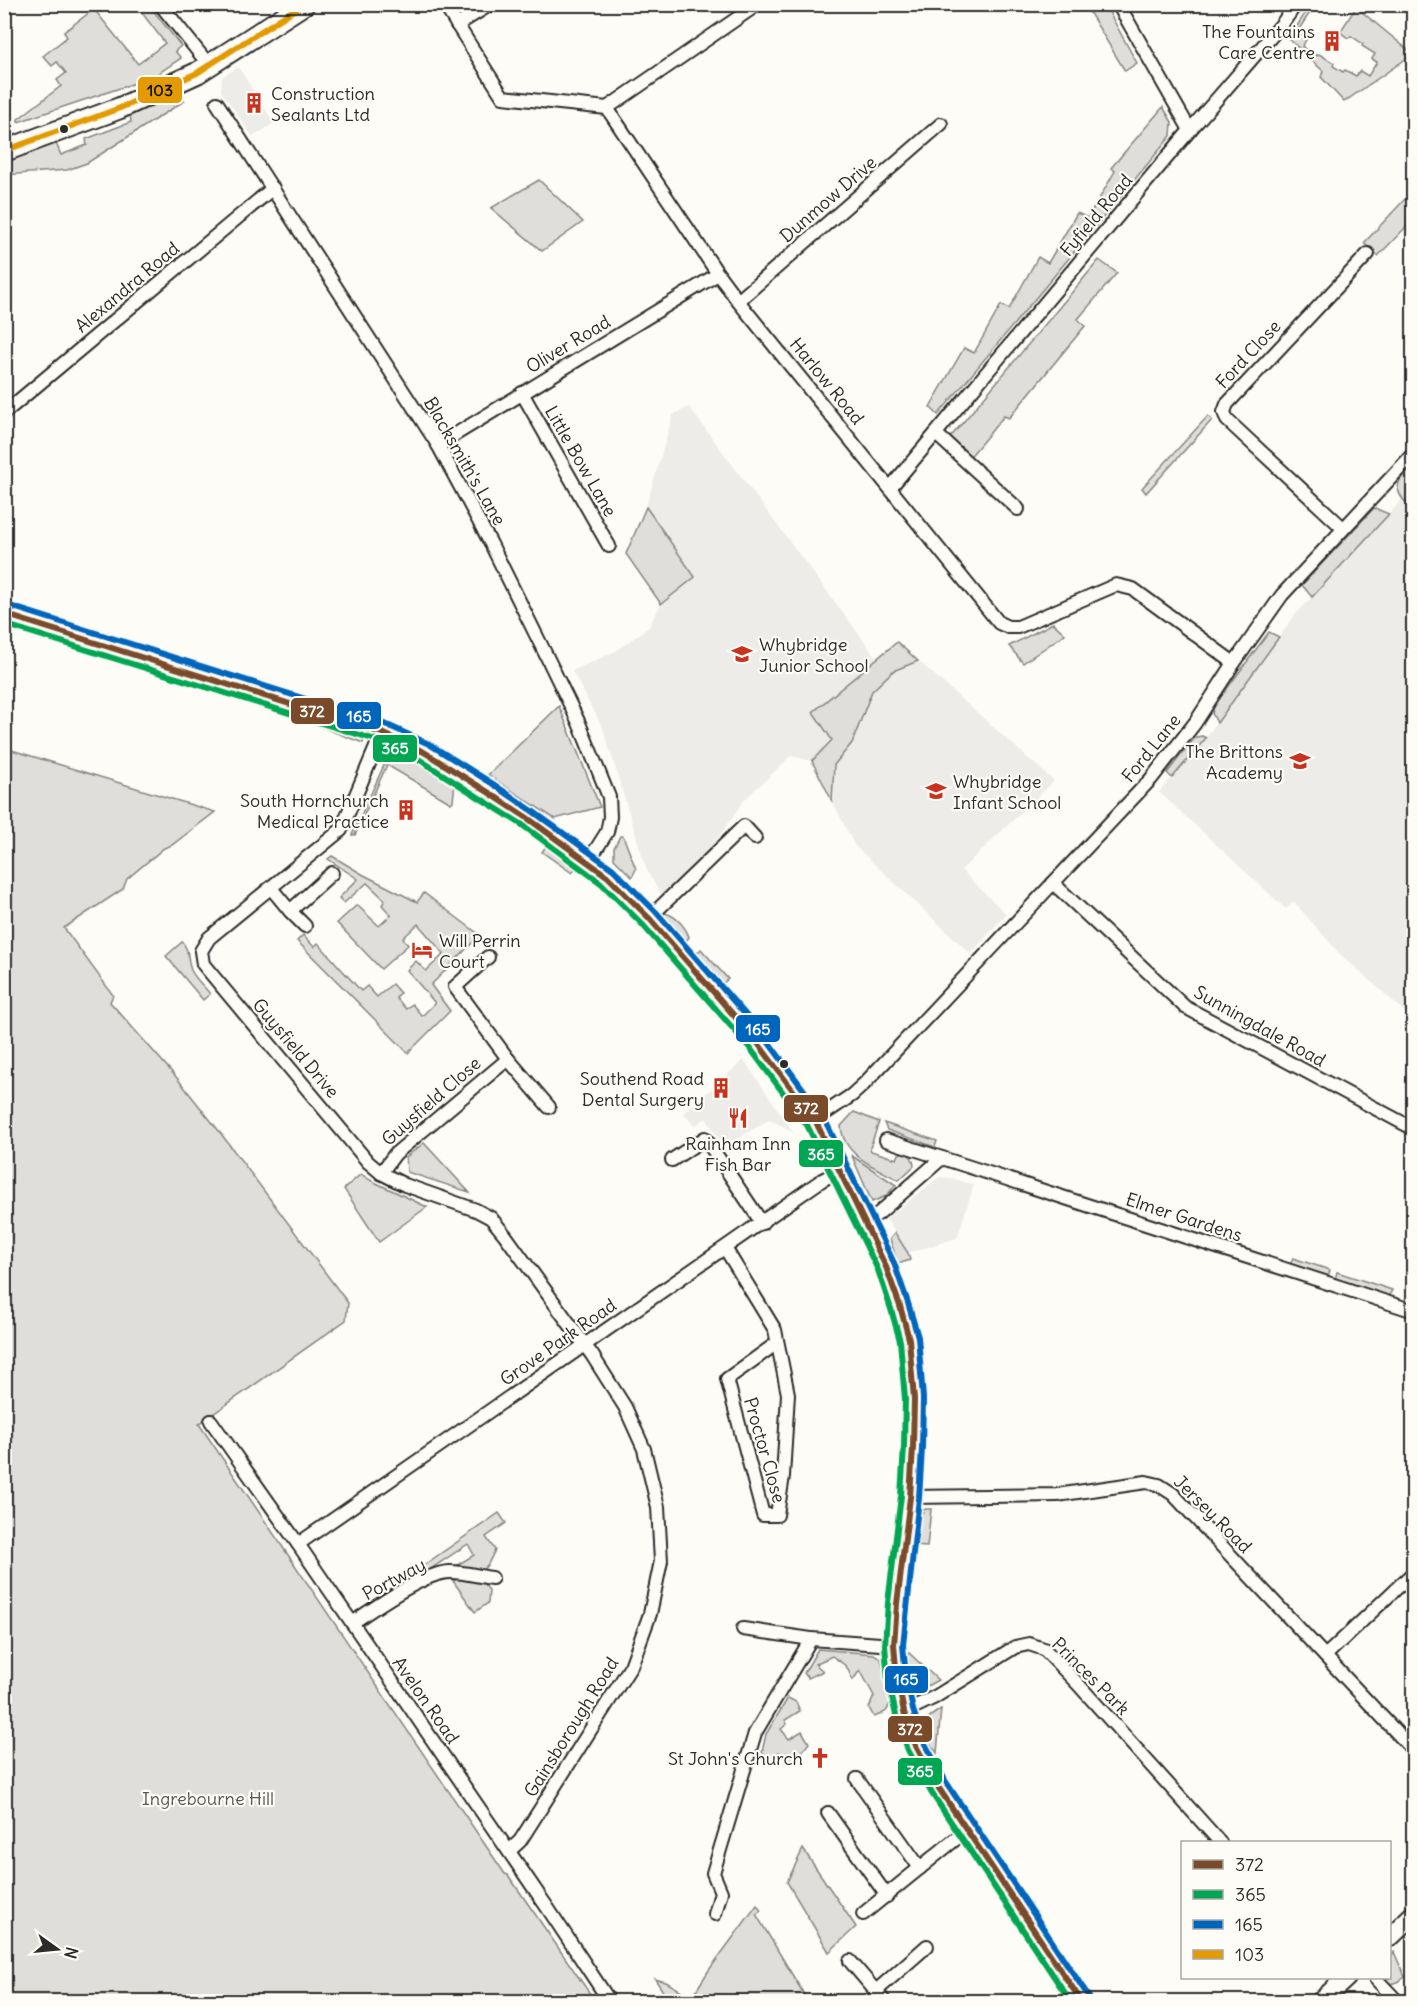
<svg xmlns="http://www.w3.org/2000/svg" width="1418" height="2006" font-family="Delius,sans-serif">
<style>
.built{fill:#edece8}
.green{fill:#dfdeda;stroke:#858482;stroke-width:1.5}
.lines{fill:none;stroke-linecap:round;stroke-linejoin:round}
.stream{stroke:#7e7d7b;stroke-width:4.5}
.street-casing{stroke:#2b2b2b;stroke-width:16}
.secondary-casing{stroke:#2b2b2b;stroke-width:22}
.primary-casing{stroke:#2b2b2b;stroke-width:24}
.street{stroke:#fdfcf7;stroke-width:12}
.secondary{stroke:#fdfcf7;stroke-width:18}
.primary{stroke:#fdfcf7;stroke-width:20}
.bus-1-casing{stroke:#fdfcf7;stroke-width:10}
.bus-2-casing{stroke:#fdfcf7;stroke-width:10}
.bus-3-casing{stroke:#fdfcf7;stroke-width:10}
.bus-4-casing{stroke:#fdfcf7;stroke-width:10}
.bus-1{stroke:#7a4b2a;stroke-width:6}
.bus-2{stroke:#00a651;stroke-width:6}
.bus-3{stroke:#0065bd;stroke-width:6}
.bus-4{stroke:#e39a04;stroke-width:6}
.bus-dot{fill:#2b2b2b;stroke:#fdfcf7;stroke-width:2}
.labels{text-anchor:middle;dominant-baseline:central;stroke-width:4.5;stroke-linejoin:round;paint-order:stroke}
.poi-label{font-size:18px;fill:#2b2b2b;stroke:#fdfcf7;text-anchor:end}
.street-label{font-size:18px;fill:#2b2b2b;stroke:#fdfcf7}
.park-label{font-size:18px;fill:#585857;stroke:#fdfcf7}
.line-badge{stroke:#fdfcf7;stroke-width:2}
.badge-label{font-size:16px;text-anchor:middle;font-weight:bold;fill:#fff}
.pale-badge-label{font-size:16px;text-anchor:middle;font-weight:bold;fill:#111}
</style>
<rect width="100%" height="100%" fill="#fdfcf7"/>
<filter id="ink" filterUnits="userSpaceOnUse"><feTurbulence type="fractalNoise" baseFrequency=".0167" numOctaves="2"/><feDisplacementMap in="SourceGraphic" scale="12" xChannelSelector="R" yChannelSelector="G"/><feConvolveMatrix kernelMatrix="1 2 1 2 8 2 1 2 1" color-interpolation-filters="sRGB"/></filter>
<g filter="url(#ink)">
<g class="built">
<polygon points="238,67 274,123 253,137 221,91 222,77"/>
<polygon points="689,407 876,657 897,642 1054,781 961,870 1006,914 971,954 855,846 812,761 791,756 745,799 713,845 662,896 647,871 603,728 572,671 616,651 649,627 661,604 695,577 646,507 673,415"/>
<polygon points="1413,488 1413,1019 1340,954 1294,902 1286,909 1159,792 1202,743 1295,615"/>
<polygon points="744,1060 794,1133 770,1119 724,1147 706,1118 694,1126 684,1113"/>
<polygon points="939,1177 951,1178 974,1185 957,1238 908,1253 886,1219"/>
</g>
<g class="green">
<polygon points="136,5 149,5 181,46 175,51 181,58 153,77 18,122 18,119 61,86 57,80 66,73 57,62 52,66 43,56 67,37 64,32 94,9 138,64 165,43"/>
<polygon points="1085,5 1105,5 1137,63 1125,71"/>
<polygon points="1310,5 1315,5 1297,32 1307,38 1302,47 1317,56 1319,54 1334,63 1333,66 1343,72 1345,70 1356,76 1360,71 1368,76 1377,62 1372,59 1375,54 1362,46 1363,44 1351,36 1348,38 1340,32 1356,7 1413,54 1344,102 1321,77 1323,71 1289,39"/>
<polygon points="169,98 184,101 87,163 67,170 5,175 5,160 55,141 61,155 87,145 86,139 131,122 130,115"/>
<polygon points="1163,107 1172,122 1171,136 938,415 930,407 964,348 974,353 1001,305 1009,309 1038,257 1048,263 1077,213 1088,218 1115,171 1111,168"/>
<polygon points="539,180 583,222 542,251 491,208"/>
<polygon points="1405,199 1413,207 1413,223 1407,226 1378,256 1364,243"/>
<polygon points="1099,260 1117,273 1078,319 1085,326 1009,418 1004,416 969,458 949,439"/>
<polygon points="1208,416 1212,420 1146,493 1142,488"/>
<path d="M1413 464V510C1391 489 1395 484 1413 464Z"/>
<polygon points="646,507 695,577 661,604 626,554"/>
<polygon points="1374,508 1389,514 1312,597 1302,585"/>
<polygon points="1053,623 1065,634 1023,663 1009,646"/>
<polygon points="1269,632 1279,637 1217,723 1212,713 1214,706"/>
<polygon points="897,642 918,661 893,671 872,691 852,743 834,765 832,801 812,761 832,740 813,712"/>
<polygon points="559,706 600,807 555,819 488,775"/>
<polygon points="305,721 319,721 365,738 363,743"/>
<polygon points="1202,736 1206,738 1172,778 1167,773 1193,740 1196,737"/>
<polygon points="5,748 215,812 172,845 164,848 127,879 123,889 64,928 113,995 110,1002 177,1078 219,1131 348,1303 346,1320 199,1424 505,1874 508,1875 595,2001 5,2001"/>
<polygon points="391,750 410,755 455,782 453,801 451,803 387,765 355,835 352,835"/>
<polygon points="620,836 623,836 636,869 632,877 614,859 614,848"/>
<polygon points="548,843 578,864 572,873 542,852"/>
<polygon points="332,856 362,874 417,902 424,893 480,935 431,985 450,1011 408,1053 297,941 303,935 314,947 318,943 361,991 367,986 377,997 392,984 400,993 396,998 406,1009 412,1004 422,1016 435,1003 407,970 416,961 426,971 444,954 418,924 403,938 408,945 381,969 337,923 357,905 379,926 391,915 382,905 385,900 367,883 344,903 339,898 358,879 328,859"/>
<path d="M665 913C675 915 686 927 689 937L686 941 683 937 680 939 660 917Z"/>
<path d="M182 942C190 950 187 960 191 970 195 979 204 986 210 994L203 1000 166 956Z"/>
<polygon points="701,949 728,979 722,984 719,984 694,956"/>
<path d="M854 1112 879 1122 870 1148 871 1151 897 1159 899 1154 904 1152C911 1155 913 1158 914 1166L899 1180C876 1168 843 1156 841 1126Z"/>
<polygon points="884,1123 937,1141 935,1147 887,1130"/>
<polygon points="424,1143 469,1192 407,1172 406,1157"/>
<polygon points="852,1156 896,1185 886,1196 872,1202"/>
<polygon points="361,1174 370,1180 427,1207 379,1242 344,1189"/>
<polygon points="895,1233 908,1253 910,1260 898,1264 890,1239"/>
<polygon points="1293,1258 1330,1270 1328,1277 1290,1265"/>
<polygon points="1337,1272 1392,1290 1389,1296 1335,1279"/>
<polygon points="925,1509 931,1509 927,1547 914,1546 918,1518"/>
<polygon points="499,1513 506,1523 486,1537 495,1550 488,1564 483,1570 454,1567 474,1555 468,1544 429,1570 359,1610"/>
<polygon points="457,1579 483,1583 489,1590 488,1603 475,1612 453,1581"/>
<path d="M818 1649 874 1654 881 1659 889 1702C889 1713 883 1713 874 1717L869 1708 874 1696 860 1670 853 1680 846 1666 832 1656 815 1664 823 1671 808 1678 804 1673Z"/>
<polygon points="908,1652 938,1680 918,1691 913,1690 910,1686"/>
<polygon points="788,1698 796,1702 800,1711 785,1720 787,1724 781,1729 789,1739 802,1731 809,1743 793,1763 779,1752 770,1762 762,1752 766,1734"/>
<path d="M941 1709 937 1753C919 1727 912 1728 941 1709Z"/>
<polygon points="803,1849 856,1927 829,1952 787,1882"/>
<polygon points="757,1905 761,1911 756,1914 808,2001 669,2001 655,1979 666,1982 692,1997 709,1970"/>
<polygon points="1394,1952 1405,1977 1398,1982 1389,1984 1383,1978 1390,1978 1390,1957"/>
</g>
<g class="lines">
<polyline class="stream" points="548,2002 556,1996"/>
<g class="street-casing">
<g id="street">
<polyline points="160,4 209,65"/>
<polyline points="444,4 503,97 607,108 718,274 738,301 999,623 1008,627 1018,627 1116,585 1133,589 1234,663"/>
<polyline points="457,25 491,4"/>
<polyline points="217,103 438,445 491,544 547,657 579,723 609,797 610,817 607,832 588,862"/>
<polyline points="607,108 758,4"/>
<polyline points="1190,130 1282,24 1296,4"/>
<polyline points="738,301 941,124"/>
<polyline points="522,393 609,546"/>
<polyline points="4,413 273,188"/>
<polyline points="936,434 1018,509"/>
<polyline points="438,445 718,274"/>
<polyline points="890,488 1190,130 1118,4"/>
<polyline points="1343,528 1227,420 1224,412 1227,404 1368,254"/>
<polyline points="382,733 341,830 209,938 201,951 203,964 368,1162 381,1173 405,1185 476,1210 491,1218 505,1235 592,1355 625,1407 644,1449 658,1507 661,1561 650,1614 631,1666 520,1841 509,1851"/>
<polyline points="1053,883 1185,1007 1414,1129"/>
<polyline points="271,888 290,911 332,873"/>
<polyline points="290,911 305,926"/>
<polyline points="649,918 744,826 755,838"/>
<polyline points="488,957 455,987 508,1059 549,1107"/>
<polyline points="815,1120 852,1095 864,1084 1151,779 1195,723 1234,663 1282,595 1414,453"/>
<polyline points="886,1140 942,1158"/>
<polyline points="672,1160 705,1138 762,1223"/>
<polyline points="381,1173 395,1154 508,1059"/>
<polyline points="864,1220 878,1214 942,1158 1414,1311"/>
<polyline points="725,1248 775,1330 788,1394 783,1476 777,1515 763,1515 727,1379 777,1343"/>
<polyline points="211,1421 298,1544 549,1910 610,2002"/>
<polyline points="910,1497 1057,1495 1146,1482 1159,1485 1173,1494 1414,1751"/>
<polyline points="298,1544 822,1180 840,1171"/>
<path d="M352 1623C373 1609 425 1572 450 1572 464 1572 478 1576 492 1578"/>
<polyline points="743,1629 811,1639 894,1645"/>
<polyline points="1325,1656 1414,1572"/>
<polyline points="904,1712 935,1697 1015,1647 1029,1644 1044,1649 1077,1683 1220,1842"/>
<polyline points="857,1779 920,1868"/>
<polyline points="828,1813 887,1896"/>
<polyline points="715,1914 721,1892 713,1873 755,1733 811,1639"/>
<polyline points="863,1914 968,1829"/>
<polyline points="850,1961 885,2002"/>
<polyline points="1375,1978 1398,2002"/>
<polyline points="876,1991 927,1946"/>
</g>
</g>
<g class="secondary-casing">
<g id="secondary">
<polyline points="4,614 382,733 424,752 488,792 526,817 607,876 649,918 716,995 757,1042 815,1120 830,1148 886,1267 900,1306 909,1339 914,1399 913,1447 910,1497 897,1604 894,1645 897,1678 904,1712 916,1746 938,1787 1082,2002"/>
<polyline points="1390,1937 1414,1914"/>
<polyline points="1320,2002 1346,1978"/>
</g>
</g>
<g class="primary-casing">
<polyline id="primary" points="4,151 120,108 197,73 304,4"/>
</g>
<use href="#street" class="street"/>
<use href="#secondary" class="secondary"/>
<use href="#primary" class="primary"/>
<g class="bus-1-casing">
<polyline id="bus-1" points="4,614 382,733 424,752 488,792 526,817 607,876 649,918 757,1042 815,1120 886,1267 900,1306 909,1339 914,1399 913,1447 910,1497 897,1604 894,1645 897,1678 904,1712 916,1746 938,1787 1082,2002"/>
</g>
<g class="bus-2-casing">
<polyline id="bus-2" points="4,624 379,741 420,760 483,800 521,824 601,883 642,924 750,1048 807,1125 878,1270 891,1309 900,1341 905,1399 904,1447 901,1496 888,1603 885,1645 888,1680 896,1715 908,1750 931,1792 1071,2002"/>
</g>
<g class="bus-3-casing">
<polyline id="bus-3" points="7,605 385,724 429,744 493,784 531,810 613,869 656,912 764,1036 823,1116 894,1263 908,1303 918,1337 923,1398 922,1448 919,1498 903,1645 906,1677 913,1710 924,1742 946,1782 1089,1997"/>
</g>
<g class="bus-4-casing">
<polyline id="bus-4" points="4,151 120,108 197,73 303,4"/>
</g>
<use href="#bus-1" class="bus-1"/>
<use href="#bus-2" class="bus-2"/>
<use href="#bus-3" class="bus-3"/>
<use href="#bus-4" class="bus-4"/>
</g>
</g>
<defs>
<g id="building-bare" transform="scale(1.62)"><path d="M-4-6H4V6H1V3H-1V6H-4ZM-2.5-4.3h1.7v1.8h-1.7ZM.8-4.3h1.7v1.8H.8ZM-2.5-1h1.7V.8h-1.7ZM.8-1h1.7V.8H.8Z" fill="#c8321e" stroke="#fdfcf7" stroke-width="2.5" paint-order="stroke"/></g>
<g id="school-bare" transform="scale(1.62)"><path d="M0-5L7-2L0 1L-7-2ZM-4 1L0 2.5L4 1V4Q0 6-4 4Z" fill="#c8321e" stroke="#fdfcf7" stroke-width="2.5" paint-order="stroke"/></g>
<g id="hotel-bare" transform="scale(1.62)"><path d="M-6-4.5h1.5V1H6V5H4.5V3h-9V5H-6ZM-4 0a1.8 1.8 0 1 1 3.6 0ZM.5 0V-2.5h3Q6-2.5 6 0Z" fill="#c8321e" stroke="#fdfcf7" stroke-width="2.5" paint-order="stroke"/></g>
<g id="restaurant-bare" transform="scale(1.62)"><path d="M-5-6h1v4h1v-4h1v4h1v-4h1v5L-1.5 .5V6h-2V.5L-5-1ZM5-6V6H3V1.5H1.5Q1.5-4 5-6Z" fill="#c8321e" stroke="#fdfcf7" stroke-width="2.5" paint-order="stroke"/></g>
<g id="church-bare" transform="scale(1.62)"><path d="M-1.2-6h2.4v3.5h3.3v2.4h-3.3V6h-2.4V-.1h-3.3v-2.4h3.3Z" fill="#c8321e" stroke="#fdfcf7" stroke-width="2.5" paint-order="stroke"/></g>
</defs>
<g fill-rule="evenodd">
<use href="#building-bare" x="1332" y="41"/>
<use href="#building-bare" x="254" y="103"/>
<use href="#school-bare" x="742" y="654"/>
<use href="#school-bare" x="1300" y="761"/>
<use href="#school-bare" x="936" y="791"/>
<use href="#building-bare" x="406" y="810"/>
<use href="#hotel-bare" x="422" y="950"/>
<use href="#building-bare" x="721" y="1088"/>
<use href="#restaurant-bare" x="738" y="1118"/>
<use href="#church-bare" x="820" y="1758"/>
</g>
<g class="bus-dot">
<circle cx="64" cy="129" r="5"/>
<circle cx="784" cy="1064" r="5"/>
</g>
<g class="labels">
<g class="poi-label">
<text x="1315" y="31">The Fountains<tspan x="1315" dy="21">Care Centre</tspan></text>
<text x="271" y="93" text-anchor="start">Construction<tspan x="271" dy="21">Sealants Ltd</tspan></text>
<text x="759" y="644" text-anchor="start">Whybridge<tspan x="759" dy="21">Junior School</tspan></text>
<text x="1283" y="751">The Brittons<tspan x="1283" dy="21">Academy</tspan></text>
<text x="953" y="781" text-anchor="start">Whybridge<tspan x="953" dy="21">Infant School</tspan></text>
<text x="389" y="800">South Hornchurch<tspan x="389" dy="21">Medical Practice</tspan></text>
<text x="439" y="940" text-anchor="start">Will Perrin<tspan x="439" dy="21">Court</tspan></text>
<text x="704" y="1078">Southend Road<tspan x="704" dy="21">Dental Surgery</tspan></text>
<text x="738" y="1143" text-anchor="middle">Rainham Inn<tspan x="738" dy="21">Fish Bar</tspan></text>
<text x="803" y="1758">St John's Church</text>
</g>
<g class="street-label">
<text transform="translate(828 199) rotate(-41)">Dunmow Drive</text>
<text transform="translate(1096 215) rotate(-50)">Fyfield Road</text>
<text transform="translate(127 287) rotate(-40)">Alexandra Road</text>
<text transform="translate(568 344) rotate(-31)">Oliver Road</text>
<text transform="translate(1248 354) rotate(-47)">Ford Close</text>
<text transform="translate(827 381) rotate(51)">Harlow Road</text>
<text transform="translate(465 461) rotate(60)">Blacksmith's Lane</text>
<text transform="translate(581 461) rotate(60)">Little Bow Lane</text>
<text transform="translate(1151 748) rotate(-51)">Ford Lane</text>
<text transform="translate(1260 1026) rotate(29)">Sunningdale Road</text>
<text transform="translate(296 1048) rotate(50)">Guysfield Drive</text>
<text transform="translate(431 1101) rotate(-41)">Guysfield Close</text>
<text transform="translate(1184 1217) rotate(18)">Elmer Gardens</text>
<text transform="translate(558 1342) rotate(-35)">Grove Park Road</text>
<text transform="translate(765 1450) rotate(74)">Proctor Close</text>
<text transform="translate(1213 1514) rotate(45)">Jersey Road</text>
<text transform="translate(394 1579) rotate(-28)">Portway</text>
<text transform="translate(1091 1676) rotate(45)">Princes Park</text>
<text transform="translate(426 1700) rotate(55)">Avelon Road</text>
<text transform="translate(571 1727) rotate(-58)">Gainsborough Road</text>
</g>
<g class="park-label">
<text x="208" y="1798">Ingrebourne Hill</text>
</g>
</g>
<g class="line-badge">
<rect x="137" y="76" width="46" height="28" rx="6" fill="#e39a04"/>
<rect x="290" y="697" width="45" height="28" rx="6" fill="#7a4b2a"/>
<rect x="336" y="701" width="46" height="29" rx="6" fill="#0065bd"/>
<rect x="372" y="734" width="46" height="29" rx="6" fill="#00a651"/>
<rect x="735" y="1014" width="46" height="29" rx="6" fill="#0065bd"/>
<rect x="783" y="1094" width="46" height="29" rx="6" fill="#7a4b2a"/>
<rect x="798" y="1139" width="46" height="29" rx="6" fill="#00a651"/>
<rect x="884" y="1665" width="45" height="29" rx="6" fill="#0065bd"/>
<rect x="887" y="1715" width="46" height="28" rx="6" fill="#7a4b2a"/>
<rect x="897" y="1757" width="46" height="29" rx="6" fill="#00a651"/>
</g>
<g class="badge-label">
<text x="312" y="717">372</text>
<text x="359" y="722">165</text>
<text x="395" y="754">365</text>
<text x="758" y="1035">165</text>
<text x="806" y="1114">372</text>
<text x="821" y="1160">365</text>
<text x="906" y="1685">165</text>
<text x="910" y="1735">372</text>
<text x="920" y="1777">365</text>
</g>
<g class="pale-badge-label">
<text x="160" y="96">103</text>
</g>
<rect width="1418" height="2006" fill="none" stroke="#fdfcf7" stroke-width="24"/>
<rect x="12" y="12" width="1394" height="1982" fill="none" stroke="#2b2b2b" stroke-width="2" filter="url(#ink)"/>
<rect x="1181" y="1841" width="210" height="138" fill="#fdfcf7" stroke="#a9a8a5" stroke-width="1.5"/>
<rect x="1193" y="1860" width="30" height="9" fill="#7a4b2a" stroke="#a9a8a5" stroke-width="1.5"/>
<text x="1235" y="1871" font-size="18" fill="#2b2b2b">372</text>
<rect x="1193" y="1890" width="30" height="9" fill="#00a651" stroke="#a9a8a5" stroke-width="1.5"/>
<text x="1235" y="1901" font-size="18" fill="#2b2b2b">365</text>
<rect x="1193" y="1920" width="30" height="9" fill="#0065bd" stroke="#a9a8a5" stroke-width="1.5"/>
<text x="1235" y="1931" font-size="18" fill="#2b2b2b">165</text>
<rect x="1193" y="1950" width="30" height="9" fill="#e39a04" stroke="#a9a8a5" stroke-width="1.5"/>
<text x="1235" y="1961" font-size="18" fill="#2b2b2b">103</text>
<g transform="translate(57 1949) rotate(105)" stroke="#fdfcf7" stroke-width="4.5" paint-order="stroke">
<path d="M0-4.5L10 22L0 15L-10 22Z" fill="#2b2b2b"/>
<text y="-9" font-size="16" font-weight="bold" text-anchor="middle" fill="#2b2b2b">N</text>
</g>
</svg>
